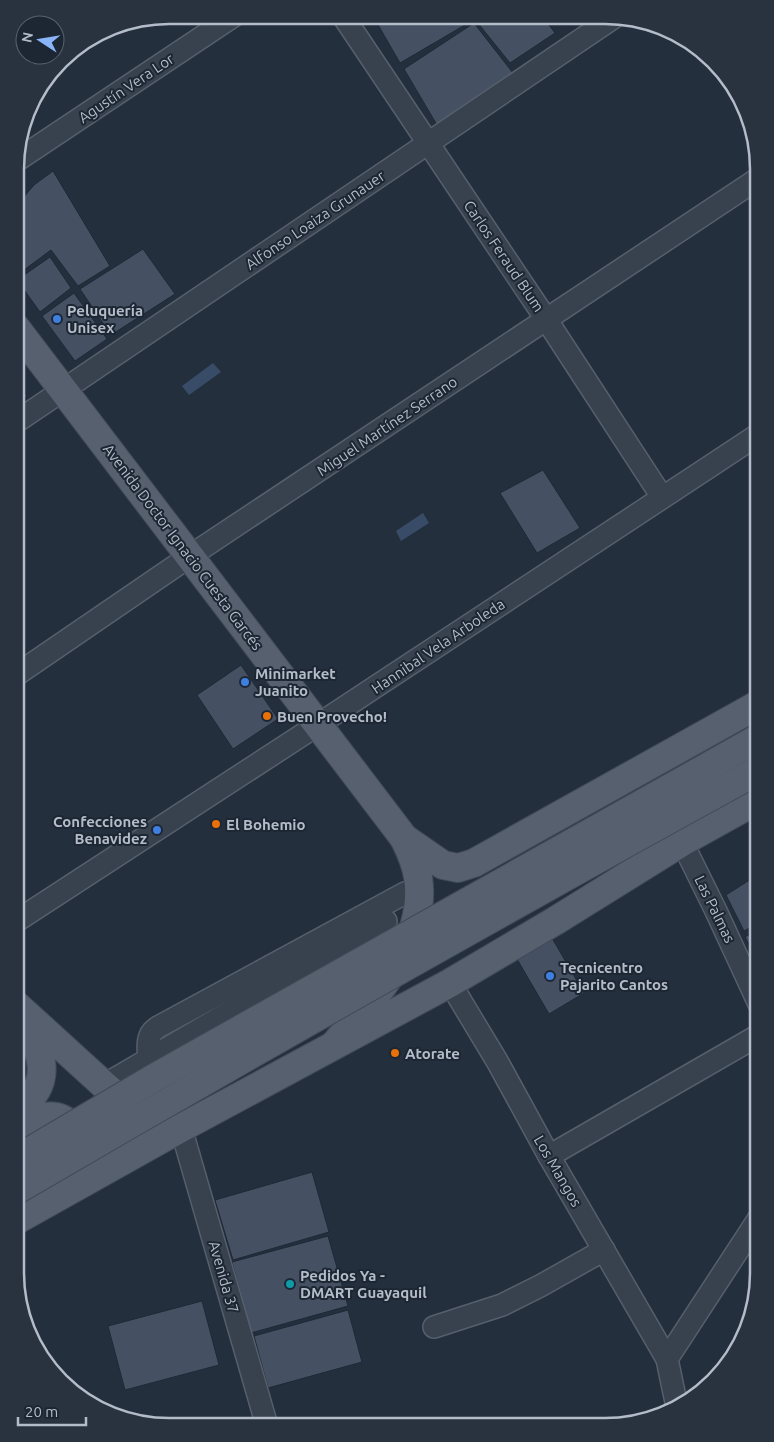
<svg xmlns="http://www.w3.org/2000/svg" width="774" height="1442" font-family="Ubuntu,sans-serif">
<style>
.water{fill:#394c67}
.building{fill:#455162;stroke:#1f2835}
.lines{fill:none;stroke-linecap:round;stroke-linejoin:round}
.minor-casing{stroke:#565f6c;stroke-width:24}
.major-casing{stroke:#414a57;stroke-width:30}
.minor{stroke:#38414e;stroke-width:21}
.major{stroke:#56606e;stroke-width:28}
.major-bridge-casing{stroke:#414a57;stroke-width:30;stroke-linecap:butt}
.major-bridge{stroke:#56606e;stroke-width:28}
.shop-dot{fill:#3f7fe0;stroke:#1d2633;stroke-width:2}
.food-dot{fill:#e8710a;stroke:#1d2633;stroke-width:2}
.culture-dot{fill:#0f9aa8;stroke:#1d2633;stroke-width:2}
.labels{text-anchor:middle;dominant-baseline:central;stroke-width:4;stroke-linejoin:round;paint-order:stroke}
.street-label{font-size:15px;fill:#b4bcc9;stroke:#1d2633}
.poi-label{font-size:15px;font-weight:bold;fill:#b4bcc9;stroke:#1d2633;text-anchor:start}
.rim{fill:none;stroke:#b4bcc9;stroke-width:2.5}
</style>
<rect width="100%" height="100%" fill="#242f3e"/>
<g class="water">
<polygon points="213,363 221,372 189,395 182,386"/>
<polygon points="423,513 429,523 401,541 396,531"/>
</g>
<g class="building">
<polygon points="385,16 467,17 470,22 400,63 377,23"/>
<polygon points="473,17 543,17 555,33 510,63"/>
<polygon points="474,23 513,73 437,125 404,69"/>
<polygon points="53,171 110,266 78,286 51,250 16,276 16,212 22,199 34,185"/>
<polygon points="143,249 175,294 111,335 80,289"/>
<polygon points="50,257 71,288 40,312 17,280"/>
<polygon points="74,293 107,339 75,361 42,316"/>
<polygon points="16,380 27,396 16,404"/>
<polygon points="543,470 580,528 537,553 500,493"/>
<polygon points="241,665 278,719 233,749 197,695"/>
<polygon points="759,874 759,923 744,931 726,895"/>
<polygon points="759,929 759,962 745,937"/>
<polygon points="552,938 584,993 549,1014 517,959"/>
<polygon points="312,1172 329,1232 233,1260 215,1200"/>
<polygon points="328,1236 348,1306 251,1333 232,1262"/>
<polygon points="202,1301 219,1365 125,1390 108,1326"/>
<polygon points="348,1310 362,1362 268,1388 254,1336"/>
</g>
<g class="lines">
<g class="minor-casing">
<g id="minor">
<polyline points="343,16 546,319 662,497"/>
<polyline points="16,161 235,15"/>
<polyline points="16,422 613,18"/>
<polyline points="16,675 190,556 759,178"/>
<polyline points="682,842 716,911 759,1004"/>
<polyline points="15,922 319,724 759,434"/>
<polyline points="450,983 497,1061 549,1156 667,1359"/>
<polyline points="104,1085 386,921"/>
<path d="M157 1093C154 1078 144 1050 150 1036 151 1032 154 1030 158 1027L405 893"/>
<polyline points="181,1128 267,1426"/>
<polyline points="549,1156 759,1035"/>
<polyline points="434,1327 502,1305 540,1286 604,1250"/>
<polyline points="677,1407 667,1359 759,1218"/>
</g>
</g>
<g class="major-casing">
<g id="major">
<path d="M16 328 404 838C410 850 416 863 418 877 428 944 374 997 335 1044"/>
<polyline points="404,838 443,865 458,868 474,863 759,704"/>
<polyline points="15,1004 104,1085 127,1105 139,1110"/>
<path d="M15 1109C55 1088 44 1050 21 1020"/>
<path d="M15 1129C34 1119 56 1107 73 1128 77 1133 79 1140 82 1146"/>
<polyline points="15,1221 181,1128 450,983 555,921 682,842 759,799"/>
</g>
</g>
<use href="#minor" class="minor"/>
<use href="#major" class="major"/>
<g class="major-bridge-casing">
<g id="major-bridge">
<polyline points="15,1160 154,1078 759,738"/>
<path d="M15 1191C261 1047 509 907 759 770"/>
</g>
</g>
<use href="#major-bridge" class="major-bridge"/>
</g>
<g class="shop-dot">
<circle cx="57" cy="319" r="5"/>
<circle cx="245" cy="682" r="5"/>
<circle cx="157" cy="830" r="5"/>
<circle cx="550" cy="976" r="5"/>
</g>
<g class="food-dot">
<circle cx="267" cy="716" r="5"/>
<circle cx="216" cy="824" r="5"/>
<circle cx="395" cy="1053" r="5"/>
</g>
<circle class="culture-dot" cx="290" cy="1284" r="5"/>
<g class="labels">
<g class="street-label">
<text transform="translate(126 88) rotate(-34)">Agustín Vera Lor</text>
<text transform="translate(315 220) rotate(-34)">Alfonso Loaiza Grunauer</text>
<text transform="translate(504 256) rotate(56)">Carlos Feraud Blum</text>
<text transform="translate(387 426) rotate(-34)">Miguel Martínez Serrano</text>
<text transform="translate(183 547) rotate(53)">Avenida Doctor Ignacio Cuesta Garcés</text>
<text transform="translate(438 646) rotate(-34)">Hannibal Vela Arboleda</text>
<text transform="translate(715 909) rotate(64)">Las Palmas</text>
<text transform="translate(558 1171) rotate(60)">Los Mangos</text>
<text transform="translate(224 1277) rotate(74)">Avenida 37</text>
</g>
<g class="poi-label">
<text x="67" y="310">Peluquería<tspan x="67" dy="17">Unisex</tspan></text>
<text x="255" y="673">Minimarket<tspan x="255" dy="17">Juanito</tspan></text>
<text x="277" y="716">Buen Provecho!</text>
<text x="147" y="821" text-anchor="end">Confecciones<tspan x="147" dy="17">Benavidez</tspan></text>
<text x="226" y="824">El Bohemio</text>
<text x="560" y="967">Tecnicentro<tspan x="560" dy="17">Pajarito Cantos</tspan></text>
<text x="405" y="1053">Atorate</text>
<text x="300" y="1275">Pedidos Ya -<tspan x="300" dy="17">DMART Guayaquil</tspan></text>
</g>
</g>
<path d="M0 0H774V1442H0ZM169 24H605A145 145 0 0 1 750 169V1273A145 145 0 0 1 605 1418H169A145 145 0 0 1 24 1273V169A145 145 0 0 1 169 24Z" fill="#29323f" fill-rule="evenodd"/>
<path class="rim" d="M169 24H605A145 145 0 0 1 750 169V1273A145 145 0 0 1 605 1418H169A145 145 0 0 1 24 1273V169A145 145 0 0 1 169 24Z"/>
<g transform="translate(40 40) rotate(282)"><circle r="24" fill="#1d2633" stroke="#59626f"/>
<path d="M0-4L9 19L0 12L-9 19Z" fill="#8ab4f8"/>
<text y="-8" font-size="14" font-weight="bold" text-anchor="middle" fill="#b4bcc9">N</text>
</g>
<path d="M18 1417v8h68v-8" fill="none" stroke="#b4bcc9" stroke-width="2.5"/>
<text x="25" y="1417" font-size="15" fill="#b4bcc9" stroke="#1d2633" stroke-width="4" paint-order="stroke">20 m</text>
</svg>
